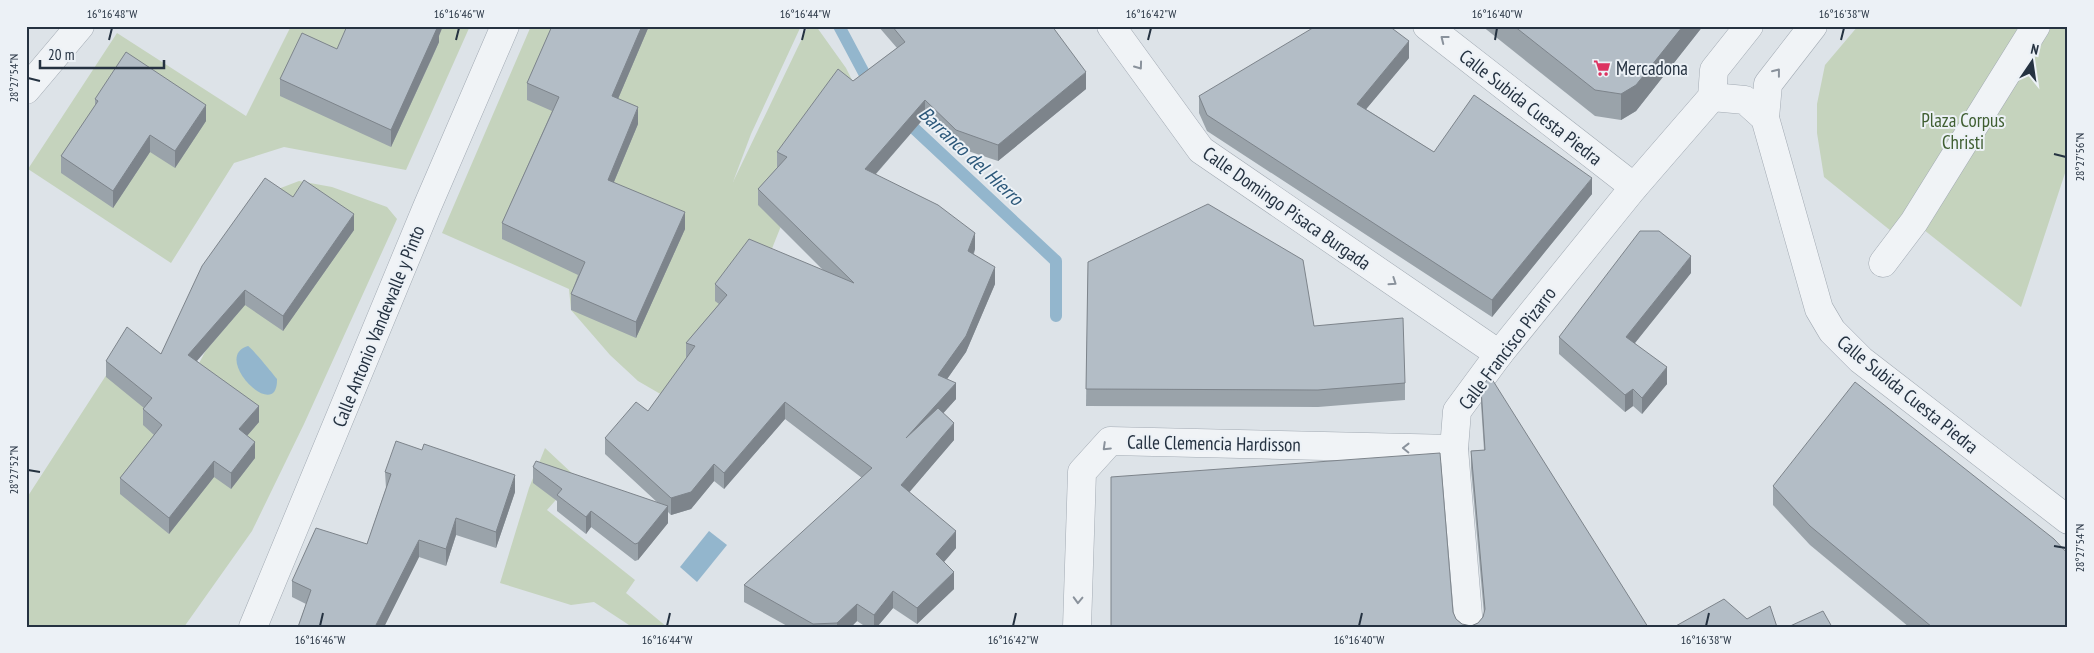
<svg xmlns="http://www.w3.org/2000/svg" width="2094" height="653" font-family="'PT Sans Narrow',sans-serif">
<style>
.green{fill:#c5d3bd}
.water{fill:#93b6cd}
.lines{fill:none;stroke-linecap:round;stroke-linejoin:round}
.stream{stroke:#93b6cd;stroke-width:12}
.street-casing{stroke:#a2aab3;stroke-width:29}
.street{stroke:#f0f3f6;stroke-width:28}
.wall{fill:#9aa3aa}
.shaded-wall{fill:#7d848b}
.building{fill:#b3bdc6;stroke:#7d848b}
.oneway{stroke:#8a929c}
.ticks{fill:none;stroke:#253241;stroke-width:2}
.labels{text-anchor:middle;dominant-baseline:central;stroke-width:4;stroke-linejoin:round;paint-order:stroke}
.poi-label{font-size:19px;fill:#253241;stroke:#ecf1f6;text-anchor:start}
.street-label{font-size:19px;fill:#253241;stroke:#ecf1f6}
.park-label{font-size:19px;fill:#3f5e31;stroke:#ecf1f6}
.water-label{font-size:20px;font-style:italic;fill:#2b5779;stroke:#ecf1f6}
.neatline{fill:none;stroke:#253241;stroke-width:2}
.ticks-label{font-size:12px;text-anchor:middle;fill:#253241}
</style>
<rect width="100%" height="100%" fill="#dde3e8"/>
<g class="green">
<polygon points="291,26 470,26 406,170 284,147 234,163 171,263 28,169 117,33 246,116"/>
<polygon points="531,26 801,26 751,134 733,182 808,26 816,26 846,68 865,106 837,86 755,291 669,399 638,381 610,355 571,310 569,289 442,233"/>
<polygon points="1858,26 2068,26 2068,164 2021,307 1914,222 1901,239 1824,177 1817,133 1817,104 1825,65"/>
<polygon points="299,181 332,187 387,207 397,219 304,424 252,531 184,627 26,627 26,499 127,343 186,388 206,350 265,194"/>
<polygon points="545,448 576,477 547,510 635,580 626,593 667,627 632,627 594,602 571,605 500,583 529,488"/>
</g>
<g class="water">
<path d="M248 346C252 348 273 374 277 379 278 425 210 357 248 346Z"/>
<polygon points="709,531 727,545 697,582 680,567"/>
</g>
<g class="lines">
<g class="stream">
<polyline points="839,26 872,88"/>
<polyline points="903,118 1056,261 1056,316"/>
</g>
<g class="street-casing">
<g id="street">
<polyline points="1111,26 1201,150 1499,354"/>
<polyline points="1427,26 1634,187"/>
<polyline points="26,90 80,26"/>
<polyline points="1712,97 1745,100 1765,118 1819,309 1832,331 1861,360 2068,520"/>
<polyline points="1765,118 1768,84 1813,26"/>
<polyline points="1883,263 1914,222 2036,26"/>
<polyline points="253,627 427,207 505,26"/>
<polyline points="1077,627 1082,472 1110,441 1454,449"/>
<polyline points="1469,627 1454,449 1457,411 1499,354 1634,187 1712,97 1714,70 1749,26"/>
</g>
</g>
<use href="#street" class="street"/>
</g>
<g class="wall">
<polygon points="552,26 649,26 618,99 638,124 614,182 685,229 636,338 571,310 571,294 578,275 502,239 502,223 552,111 527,100 527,83"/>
<polygon points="878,26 1052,26 1086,89 998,161 956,147 925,117 876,174 975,249 974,254 995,284 966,352 947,379 956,399 943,413 954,440 909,492 956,548 944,562 954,589 917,624 893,608 877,627 866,627 857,621 851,627 789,627 744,602 744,585 862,478 785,419 724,489 714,481 691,509 671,515 668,512 668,523 638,560 635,561 591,527 586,534 557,511 557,501 533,483 533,467 658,503 605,454 605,438 648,411 686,359 686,343 719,304 715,301 715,284 824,271 758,205 758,189 777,168 777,152 853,81 897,48"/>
<polygon points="1482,26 1703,26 1636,111 1621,120 1595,116"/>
<polygon points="439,36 439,42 432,58 391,147 280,96 280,79 337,49"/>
<polygon points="1409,58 1366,109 1434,152 1592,194 1492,317 1207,131 1199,113 1199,96"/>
<polygon points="95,99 206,121 175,168 150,152 113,208 61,173 61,156 95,106"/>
<polygon points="293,197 354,230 283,331 245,305 197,361 259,422 247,436 255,458 231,489 214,477 169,534 120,494 120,478 154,435 143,425 143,409 144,408 106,377 106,361 161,354"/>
<polygon points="1088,262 1314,326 1405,383 1405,400 1318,407 1086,406"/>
<polygon points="1691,273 1635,343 1667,384 1642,414 1633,406 1625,412 1559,354 1559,337"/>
<polygon points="1481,388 1648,627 1111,627 1453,612 1456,619 1462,624 1471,626 1478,623 1483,617 1484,614 1471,468 1471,451 1484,450 1481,404"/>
<polygon points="385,472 515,492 496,548 456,535 446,566 419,557 384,627 298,627 306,604 292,597 292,581 367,544 386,488"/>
<polygon points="1773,486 2068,627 1909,627 1810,545 1773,505"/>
</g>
<g class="shaded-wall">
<polygon points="437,26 443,26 439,36 439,42 391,147 391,130"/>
<polygon points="642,26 649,26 612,113 612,96"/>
<polygon points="1683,26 1703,26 1636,111 1621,120 1621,94"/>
<polygon points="1409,41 1409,58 1357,120 1357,104"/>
<polygon points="1086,72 1086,89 998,161 998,145"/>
<polygon points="925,100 925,117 865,186 865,169"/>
<polygon points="206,105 206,121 175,168 175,151"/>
<polygon points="638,107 638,124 608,196 608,180"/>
<polygon points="150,135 150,152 113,208 113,191"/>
<polygon points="1592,178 1592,194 1492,317 1492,300"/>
<polygon points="685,212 685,229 636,338 636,322"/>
<polygon points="354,214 354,230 283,331 283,316"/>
<polygon points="975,233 975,249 968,267 968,251"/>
<polygon points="1691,256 1691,273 1626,354 1626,337"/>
<polygon points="995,267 995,284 966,352 938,392 938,375"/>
<polygon points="245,290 245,305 188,371 188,355"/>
<polygon points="1667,367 1667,384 1642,414 1642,398"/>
<polygon points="956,383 956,399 906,455 906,438"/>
<polygon points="1633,389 1633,406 1625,412 1625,395"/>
<polygon points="785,402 785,419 724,489 724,473"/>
<polygon points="259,406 259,422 239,445 239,429"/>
<polygon points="954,423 954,440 901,502 901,485"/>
<polygon points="255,442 255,458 231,489 231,473"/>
<polygon points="214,461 214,477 169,534 169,518"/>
<polygon points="714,464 714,481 691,509 671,515 671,498"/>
<polygon points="515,475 515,492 496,548 496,532"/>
<polygon points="668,506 668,523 638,560 638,543"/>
<polygon points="591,511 591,527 586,534 586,517"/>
<polygon points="456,518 456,535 446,566 446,549"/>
<polygon points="956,531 956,548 936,571 936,554"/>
<polygon points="419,540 419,557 384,627 375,627"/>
<polygon points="954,572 954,589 917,624 917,608"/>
<polygon points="893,591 893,608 877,627 874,627 874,615"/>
<polygon points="857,604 857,621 851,627 837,627 837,623"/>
</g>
<g class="building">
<polygon points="347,26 438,26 391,130 280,79 302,33 337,49"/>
<polygon points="552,26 642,26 612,96 638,107 608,180 685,212 636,322 571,294 585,262 502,223 559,97 527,83"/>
<polygon points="892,26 1052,26 1086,72 998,145 956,130 925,100 865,169 938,205 975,233 968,251 995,267 966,336 938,375 956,383 906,438 938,408 954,423 901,485 956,531 936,554 954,572 917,608 893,591 874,615 857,604 837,623 813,624 744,585 872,468 785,402 724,473 714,464 691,492 671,498 605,438 636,402 648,411 695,346 686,343 727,295 715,284 749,239 854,283 758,189 787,157 777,152 838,69 853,81 905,42"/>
<polygon points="1316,26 1389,26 1409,41 1357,104 1434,152 1474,95 1592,178 1492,300 1207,115 1199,96"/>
<polygon points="1514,26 1683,26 1636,85 1621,94 1595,90"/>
<polygon points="126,52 206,105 175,151 150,135 113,191 61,156 98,101 95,99"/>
<polygon points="265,178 293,197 304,180 354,214 283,316 245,290 188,355 259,406 239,429 255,442 231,473 214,461 169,518 120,478 162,425 143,409 152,398 106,361 127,327 161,354 202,266"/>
<polygon points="1208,204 1303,260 1314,326 1403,318 1405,383 1318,390 1086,389 1088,262"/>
<polygon points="1640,231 1659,231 1691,256 1626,337 1667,367 1642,398 1633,389 1625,395 1559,337"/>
<polygon points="1490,376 1648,627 1111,627 1111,477 1440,453 1453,612 1456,619 1462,624 1471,626 1478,623 1483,617 1485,609 1471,451 1485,450 1481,388"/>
<polygon points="1855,382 2054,539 2068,554 2068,627 1932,627 1810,526 1773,486"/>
<polygon points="396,441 422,450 424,444 515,475 496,532 456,518 446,549 419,540 375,627 298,627 311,590 292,581 316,528 367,544 391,474 385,472"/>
<polygon points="536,461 668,506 638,543 635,544 591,511 586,517 557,495 562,489 533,467"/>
<polygon points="1724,599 1747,619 1770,606 1777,627 1674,627"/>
<polygon points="1823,611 1832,627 1788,627"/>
</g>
<defs><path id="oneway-chevron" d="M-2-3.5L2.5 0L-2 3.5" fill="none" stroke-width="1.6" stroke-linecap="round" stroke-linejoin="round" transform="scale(1.25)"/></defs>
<g class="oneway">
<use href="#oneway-chevron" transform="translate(1444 39) rotate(-142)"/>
<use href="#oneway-chevron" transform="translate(1139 66) rotate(54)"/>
<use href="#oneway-chevron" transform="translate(1777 72) rotate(-52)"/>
<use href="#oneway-chevron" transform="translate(1393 282) rotate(34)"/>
<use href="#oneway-chevron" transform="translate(1106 447) rotate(136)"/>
<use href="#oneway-chevron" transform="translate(1406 448) rotate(-179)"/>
<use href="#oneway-chevron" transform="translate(1078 600) rotate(92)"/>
</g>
<path class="ticks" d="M109 40 112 28M456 40 459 28M802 40 805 28M1148 40 1151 28M1495 40 1497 28M1841 40 1844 28M28 78 40 81M2054 154 2066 157M28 470 40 472M2054 546 2066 548M320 626 323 613M667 626 670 613M1013 626 1016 613M1359 626 1362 613M1706 626 1709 613"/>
<defs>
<g id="supermarket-bare" transform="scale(1.35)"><path d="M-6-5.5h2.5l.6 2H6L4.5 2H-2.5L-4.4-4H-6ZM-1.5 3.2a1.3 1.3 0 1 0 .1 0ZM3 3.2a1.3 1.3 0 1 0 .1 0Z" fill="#dc3361" stroke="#ecf1f6" stroke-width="2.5" paint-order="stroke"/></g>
</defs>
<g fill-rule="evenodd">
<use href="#supermarket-bare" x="1602" y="68"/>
</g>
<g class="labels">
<g class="poi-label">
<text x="1616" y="68">Mercadona</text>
</g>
<g class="street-label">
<text transform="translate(1531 107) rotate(38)">Calle Subida Cuesta Piedra</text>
<text transform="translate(1287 208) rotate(35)">Calle Domingo Pisaca Burgada</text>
<text transform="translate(378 326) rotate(-68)">Calle Antonio Vandewalle y Pinto</text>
<text transform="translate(1507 348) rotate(-53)">Calle Francisco Pizarro</text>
<text transform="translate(1908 394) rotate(39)">Calle Subida Cuesta Piedra</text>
<text transform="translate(1214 443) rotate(1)">Calle Clemencia Hardisson</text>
</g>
<g class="park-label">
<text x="1963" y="120">Plaza Corpus<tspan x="1963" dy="22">Christi</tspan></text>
</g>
<g class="water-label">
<text transform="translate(971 156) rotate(43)">Barranco del Hierro</text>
</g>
</g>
<rect width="2094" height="653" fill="none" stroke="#ecf1f6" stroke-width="55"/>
<g transform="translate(2032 62) rotate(13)" stroke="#ecf1f6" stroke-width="4" paint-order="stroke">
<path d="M0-4L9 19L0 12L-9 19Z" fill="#253241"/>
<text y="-8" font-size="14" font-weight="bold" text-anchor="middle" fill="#253241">N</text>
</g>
<path d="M40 60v8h124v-8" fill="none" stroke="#253241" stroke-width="2.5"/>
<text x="48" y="60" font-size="15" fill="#253241" stroke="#ecf1f6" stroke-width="4" paint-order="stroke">20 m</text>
<rect x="28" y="28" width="2038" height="598" class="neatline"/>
<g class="ticks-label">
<text x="112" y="18">16°16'48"W</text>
<text x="459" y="18">16°16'46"W</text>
<text x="805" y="18">16°16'44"W</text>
<text x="1151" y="18">16°16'42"W</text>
<text x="1497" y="18">16°16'40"W</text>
<text x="1844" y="18">16°16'38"W</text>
<text transform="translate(14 78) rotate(-90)" y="4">28°27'54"N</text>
<text transform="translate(2080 157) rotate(-90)" y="4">28°27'56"N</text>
<text transform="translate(14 470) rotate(-90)" y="4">28°27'52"N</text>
<text transform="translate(2080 548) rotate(-90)" y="4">28°27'54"N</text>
<text x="320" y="644">16°16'46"W</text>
<text x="667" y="644">16°16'44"W</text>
<text x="1013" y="644">16°16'42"W</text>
<text x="1359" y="644">16°16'40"W</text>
<text x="1706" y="644">16°16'38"W</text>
</g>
</svg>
